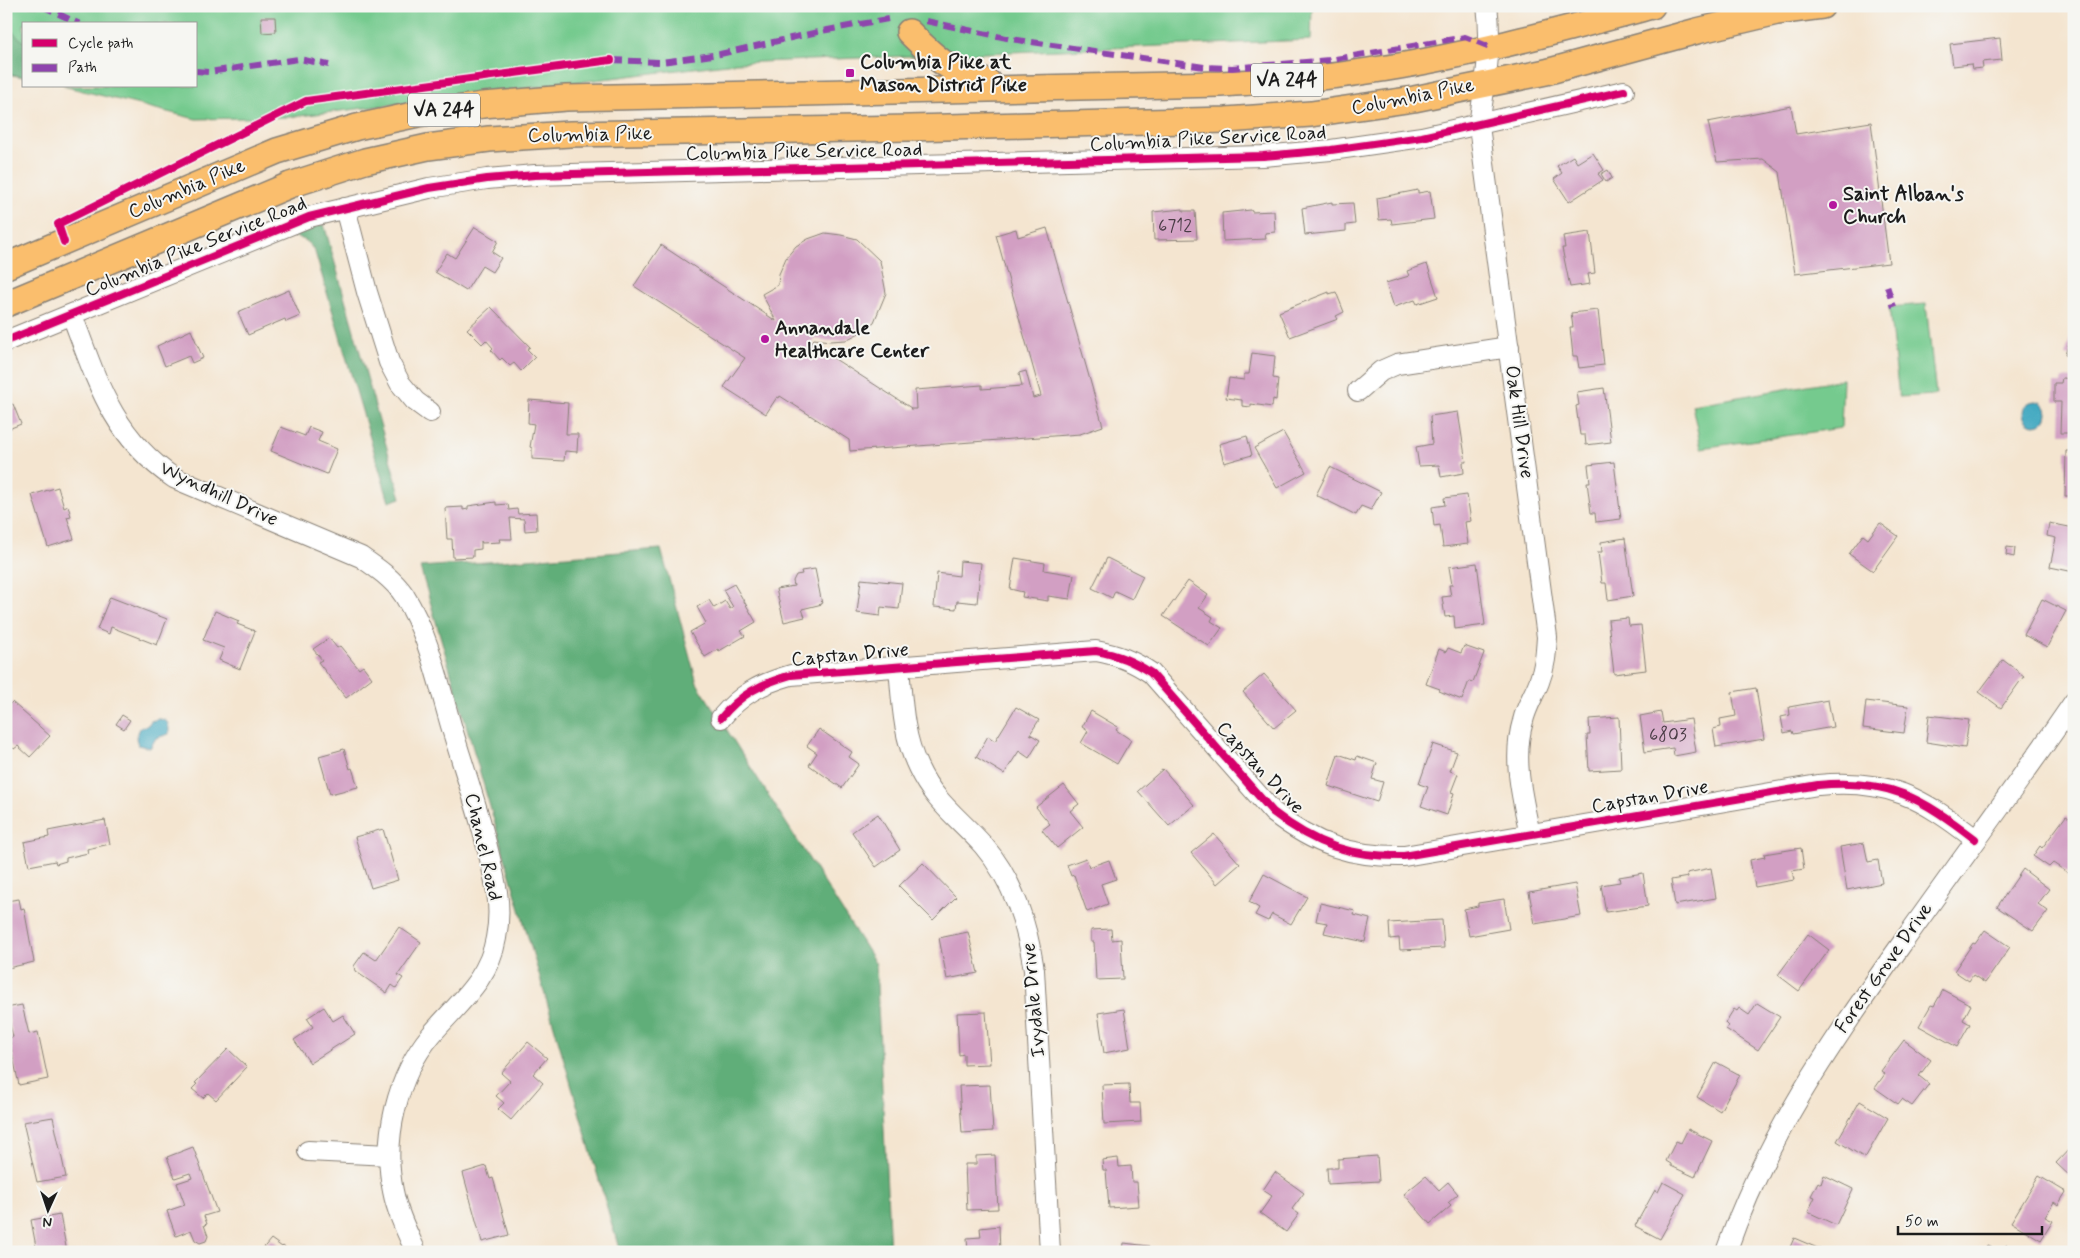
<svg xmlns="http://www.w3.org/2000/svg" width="2080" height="1258" font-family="Mynerve,sans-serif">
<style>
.green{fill:#75ca8e;stroke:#487355}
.forest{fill:#60ae79;stroke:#3e654a}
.water{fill:#42a9c1;stroke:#2f626e}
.building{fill:#d29fc3}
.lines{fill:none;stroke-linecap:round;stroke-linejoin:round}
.minor-casing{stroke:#888076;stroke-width:22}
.major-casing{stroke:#888076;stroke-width:28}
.minor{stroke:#fff;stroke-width:20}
.major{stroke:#fabe6d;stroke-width:25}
.quiet{stroke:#8e44ad;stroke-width:6;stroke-dasharray:12 6;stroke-linecap:butt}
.cycleway-casing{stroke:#f6f6f2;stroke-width:11}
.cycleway{stroke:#d6006c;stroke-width:8}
.poi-dot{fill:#b5179e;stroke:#f6f6f2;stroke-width:2}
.labels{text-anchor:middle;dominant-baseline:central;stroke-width:4;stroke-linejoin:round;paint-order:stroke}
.number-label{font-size:18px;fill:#4a3d46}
.shield{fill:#f6f6f2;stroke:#5d5d5c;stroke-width:1}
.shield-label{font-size:19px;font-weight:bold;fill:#1c1c1c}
.poi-label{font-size:20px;font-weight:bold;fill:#1c1c1c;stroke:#f6f6f2;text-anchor:start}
.street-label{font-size:20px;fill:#1c1c1c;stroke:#f6f6f2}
</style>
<rect width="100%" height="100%" fill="#f6f6f2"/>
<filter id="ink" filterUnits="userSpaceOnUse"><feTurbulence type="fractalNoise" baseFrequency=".02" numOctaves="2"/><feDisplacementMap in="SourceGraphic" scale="10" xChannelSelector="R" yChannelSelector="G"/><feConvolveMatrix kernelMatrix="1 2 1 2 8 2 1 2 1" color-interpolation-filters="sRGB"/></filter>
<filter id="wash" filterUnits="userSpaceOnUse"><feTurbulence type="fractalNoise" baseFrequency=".0096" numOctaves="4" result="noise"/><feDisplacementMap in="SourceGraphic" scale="20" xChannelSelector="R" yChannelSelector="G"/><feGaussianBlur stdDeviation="1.12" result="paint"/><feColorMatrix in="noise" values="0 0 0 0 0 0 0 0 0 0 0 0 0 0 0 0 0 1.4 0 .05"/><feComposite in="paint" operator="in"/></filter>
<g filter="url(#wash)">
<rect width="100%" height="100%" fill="#f4e5d0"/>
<g class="green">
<polygon points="6,6 1312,6 1311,40 735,63 291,117 196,119 63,86 196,86 196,24 24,24 24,77 6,74"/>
<polygon points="1926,304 1936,395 1899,397 1889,307"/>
<polygon points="1843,379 1841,428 1701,448 1692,405"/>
</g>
<g class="forest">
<polygon points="6,26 24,42 24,77 6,73"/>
<path d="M324 224 401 498 389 502 315 252C308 240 299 236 286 235Z"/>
<polygon points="661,549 697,683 876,964 890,1252 620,1252 420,567"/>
</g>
<g class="water">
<circle cx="2035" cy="413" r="12"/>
<path d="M158 719C169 719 169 725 169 734L156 738 150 748 138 745 136 738 140 728 148 725 151 721Z"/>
</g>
<g id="blocks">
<g class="building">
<polygon points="261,17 275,17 276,32 262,33"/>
<polygon points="2000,38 2002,60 1982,62 1983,68 1972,69 1971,64 1953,66 1950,44"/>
<polygon points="1791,106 1796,134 1871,122 1889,263 1795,274 1780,172 1763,159 1717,162 1708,122"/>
<polygon points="1593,153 1604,170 1598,174 1603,180 1569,202 1554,179 1562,173 1557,166 1573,156 1577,163"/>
<polygon points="1608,170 1612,178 1606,182 1601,174"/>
<polygon points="1418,190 1418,193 1430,191 1434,219 1392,224 1391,219 1379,220 1377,198"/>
<polygon points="1332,202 1332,204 1353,203 1355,224 1346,225 1346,231 1305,235 1302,208"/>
<polygon points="1183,209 1183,211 1195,211 1197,239 1154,240 1153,212"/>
<polygon points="1251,210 1252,212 1274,211 1275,232 1265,233 1266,239 1223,241 1222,213"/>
<polygon points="475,227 498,241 492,252 501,258 492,272 482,266 466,291 435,272 447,253 455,258"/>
<polygon points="1047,228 1103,426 1080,434 850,451 849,440 780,396 779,398 777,397 766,414 724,387 745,358 634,286 661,245 776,321 762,294 778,285 779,274 786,258 796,246 808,239 825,233 841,235 857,239 880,261 886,293 874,322 861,332 846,340 830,341 814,339 810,343 911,408 910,409 916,409 915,390 982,385 982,389 1022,386 1019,373 1026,371 1033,398 1041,396 996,235 1016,229 1018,237"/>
<polygon points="1590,232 1595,273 1588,274 1590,284 1570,287 1562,248 1565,248 1563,236"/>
<polygon points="1427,264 1438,297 1417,304 1415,300 1394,307 1386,283 1409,276 1407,271"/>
<polygon points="289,290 300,316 286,322 285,319 248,335 238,312"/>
<polygon points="1329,292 1329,294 1336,292 1344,312 1336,316 1338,319 1290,337 1279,312"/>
<polygon points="491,307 530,347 527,349 535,357 521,371 514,363 510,366 502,358 500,360 491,350 493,348 486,340 482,344 467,329"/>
<polygon points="1598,310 1604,365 1579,368 1577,356 1573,356 1570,327 1573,327 1571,313"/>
<polygon points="2074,326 2074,357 2065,355"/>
<polygon points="191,330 203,358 192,363 189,356 165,366 157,346"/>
<polygon points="1252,353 1275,356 1273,378 1278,379 1276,400 1273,399 1272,407 1251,404 1251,407 1242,406 1242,400 1226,398 1229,378 1244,380 1244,374 1249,374"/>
<polygon points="2062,378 2074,379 2074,433 2060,433 2061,402 2054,402 2054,383 2061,383"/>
<polygon points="1604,388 1611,442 1586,445 1585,435 1580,435 1576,406 1579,405 1577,392"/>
<polygon points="529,400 568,403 566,434 578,434 577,452 565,451 564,461 532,459 532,448 530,447 534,424 528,423"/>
<polygon points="13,404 21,424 6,430 6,406"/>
<polygon points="1458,412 1466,462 1463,462 1464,473 1441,477 1439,465 1419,466 1416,447 1432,444 1430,416"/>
<polygon points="281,427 305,436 309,427 322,432 318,441 337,449 327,474 271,451"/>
<polygon points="1283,432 1306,472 1277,488 1254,448"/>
<polygon points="1247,436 1252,455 1224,463 1219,444"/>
<polygon points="2066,451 2074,451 2074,496 2065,496"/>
<polygon points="1614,462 1621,519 1596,522 1595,513 1591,513 1587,482 1590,482 1588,465"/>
<polygon points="1330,467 1381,492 1371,510 1361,506 1356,515 1316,495"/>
<polygon points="58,487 64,508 68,506 71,516 67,517 74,539 48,547 32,495"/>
<polygon points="1467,495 1471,521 1465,522 1468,544 1443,547 1440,525 1434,526 1432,507 1445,505 1444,498"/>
<polygon points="496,502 496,505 508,504 509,510 517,509 518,514 536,513 537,530 525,531 524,519 510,518 512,539 499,539 500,542 482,543 481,541 481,549 473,550 473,557 453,558 452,539 447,539 445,508 463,507 463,510 468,509 468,506"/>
<polygon points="1880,523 1898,536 1873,571 1849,554 1863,535 1868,539"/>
<polygon points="2049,523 2074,528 2074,572 2050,567 2056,538 2047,536"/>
<polygon points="1625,538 1633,596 1608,600 1606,583 1602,583 1598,552 1602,552 1601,542"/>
<polygon points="2007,547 2015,548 2014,557 2006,555"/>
<polygon points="1015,558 1045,563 1044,570 1074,575 1070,599 1048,596 1048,601 1022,597 1023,592 1010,589"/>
<polygon points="1107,558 1143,576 1132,599 1115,591 1112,598 1092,588"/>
<polygon points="960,561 981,563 977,603 957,601 956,609 934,607 937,573 959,576"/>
<polygon points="1477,563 1485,625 1455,629 1454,616 1445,617 1442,597 1451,596 1449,585 1452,585 1449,567"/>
<polygon points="815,569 822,604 802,609 805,617 784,622 776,589 794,586 793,581 796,575 802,574 801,571"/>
<polygon points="861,579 902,583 899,609 881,607 880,616 857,613"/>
<polygon points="1188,581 1208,595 1199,608 1213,617 1211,621 1222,628 1209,646 1163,616"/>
<polygon points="734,584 756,622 741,631 745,636 719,651 718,649 705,657 690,632 706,623 697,607 709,600 714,608 725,601 730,609 733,607 723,590"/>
<polygon points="110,597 167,619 157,645 111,627 109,634 97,629"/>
<polygon points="2042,599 2066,611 2047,647 2024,635"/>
<polygon points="215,611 239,621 237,624 255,631 240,669 219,660 224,648 203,640"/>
<polygon points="1628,618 1629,626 1641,625 1646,670 1614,674 1608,620"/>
<polygon points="329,638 337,648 340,646 359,669 363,666 372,678 346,698 318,662 322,660 313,649"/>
<polygon points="1464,646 1484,653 1473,682 1469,681 1462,700 1439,691 1440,689 1426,684 1439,649 1446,652 1448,648 1461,653"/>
<polygon points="2003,660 2024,676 2001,708 1979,692"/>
<polygon points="1264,674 1296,710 1274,728 1243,692"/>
<polygon points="1756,688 1764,739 1716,747 1713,729 1721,727 1720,719 1736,716 1732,692"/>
<polygon points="1828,700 1833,727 1793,734 1792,731 1784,733 1781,717 1790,715 1789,707"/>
<polygon points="1866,701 1908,706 1904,733 1863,728"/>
<polygon points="12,702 50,736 30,757 18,746 14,749 6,741 8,737 6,736 6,708"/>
<polygon points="1016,707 1039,720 1030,734 1040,740 1029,758 1019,751 1004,774 976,757 988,736 995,741"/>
<polygon points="1091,711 1118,727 1116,730 1131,740 1117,764 1081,743 1088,731 1082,727"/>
<polygon points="1661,712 1663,723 1691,719 1696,752 1674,756 1673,748 1645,752 1640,716"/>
<polygon points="122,715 130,720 124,729 116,724"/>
<polygon points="1929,715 1969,720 1965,748 1926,742"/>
<polygon points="1619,717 1621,769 1589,771 1587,735 1590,735 1589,719"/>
<polygon points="819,729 852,752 849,757 859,764 842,788 809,765 817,753 807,746"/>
<polygon points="1433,744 1457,752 1450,771 1458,774 1451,792 1454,793 1447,815 1421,806 1428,787 1419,784"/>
<polygon points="344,749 350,769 352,768 358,787 330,794 319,756"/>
<polygon points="1338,754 1356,760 1357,756 1377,763 1372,779 1383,782 1377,802 1328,786"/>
<polygon points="1163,769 1194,805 1169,826 1138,791"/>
<polygon points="1064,785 1079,804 1070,811 1083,827 1057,848 1042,830 1050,824 1036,807"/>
<polygon points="878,814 900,850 876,867 852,832"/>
<polygon points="2066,816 2074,821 2074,877 2053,863 2049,867 2033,856 2040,846 2042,848"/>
<polygon points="105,820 110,844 87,849 88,853 66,858 66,861 56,864 55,861 29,866 24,842 49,837 48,831"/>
<polygon points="383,829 398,880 371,888 355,837"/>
<polygon points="1214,834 1240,864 1217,884 1191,853"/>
<polygon points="1864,843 1868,862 1878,860 1882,883 1847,890 1840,847"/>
<polygon points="1801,848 1804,869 1792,871 1794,880 1755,887 1750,860 1765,857 1764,854"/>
<polygon points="1086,858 1089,867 1109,860 1116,879 1101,884 1108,904 1087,912 1074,875 1071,876 1067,865"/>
<polygon points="923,863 956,897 933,920 899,886"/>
<polygon points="1711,868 1716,898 1675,905 1671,880 1688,877 1687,873"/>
<polygon points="2023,869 2049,889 2038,904 2048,911 2033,931 1997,907"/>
<polygon points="1643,873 1648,906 1606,912 1601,885 1620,882 1619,877"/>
<polygon points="1264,874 1307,897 1291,924 1272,914 1268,921 1255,915 1259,908 1249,902"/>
<polygon points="1575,884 1581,916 1535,924 1529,892"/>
<polygon points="19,899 21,909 24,908 34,962 8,968 6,901"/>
<polygon points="1504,899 1509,929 1469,936 1464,909 1478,906 1478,903"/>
<polygon points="1320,903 1355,911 1354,915 1370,919 1365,942 1324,933 1327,923 1316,921"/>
<polygon points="1442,920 1444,948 1400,950 1399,938 1390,939 1389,923"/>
<polygon points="399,927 421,942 398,975 403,978 396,988 392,985 387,993 355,971 354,966 364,952 376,960"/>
<polygon points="1111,929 1112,940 1121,939 1123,979 1096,980 1094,942 1091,942 1091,930"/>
<polygon points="1985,930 2010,947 1985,983 1973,975 1969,981 1954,971 1973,943 1975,944"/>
<polygon points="968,932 978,973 947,979 939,938"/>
<polygon points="1808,934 1829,950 1799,991 1778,975"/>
<polygon points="1943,990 1971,1005 1963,1020 1970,1024 1957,1047 1919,1026 1931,1005 1934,1006"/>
<polygon points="1757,1003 1780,1017 1758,1050 1726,1029 1728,1026 1725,1023 1734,1009 1737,1011 1739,1008 1749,1015"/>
<polygon points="22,1005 29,1034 38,1032 48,1079 19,1085 9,1038 13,1037 6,1008"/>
<polygon points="324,1007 333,1021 343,1015 355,1034 310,1063 294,1040 313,1027 307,1018"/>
<polygon points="1124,1009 1130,1048 1104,1053 1098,1013"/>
<polygon points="986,1012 990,1064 964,1065 964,1054 959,1055 957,1013"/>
<polygon points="1904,1040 1931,1060 1919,1076 1929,1084 1912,1106 1902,1099 1898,1104 1875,1088 1885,1074 1881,1071"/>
<polygon points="528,1042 547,1058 533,1074 543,1083 511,1120 498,1109 504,1103 496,1096 510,1081 501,1073"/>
<polygon points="228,1049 247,1067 216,1100 208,1093 203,1098 192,1089 197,1084 195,1083"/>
<polygon points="1716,1062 1740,1075 1720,1111 1697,1097"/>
<polygon points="1129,1084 1130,1103 1140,1103 1141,1122 1104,1124 1102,1085"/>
<polygon points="990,1085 993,1131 962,1133 959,1086"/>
<polygon points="1860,1101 1888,1118 1865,1158 1837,1141"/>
<polygon points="53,1117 66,1177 37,1182 23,1122"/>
<polygon points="1688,1129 1712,1141 1695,1177 1671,1166 1671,1164 1666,1161 1676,1141 1681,1143"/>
<polygon points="2074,1144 2074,1180 2056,1163"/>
<polygon points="193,1147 217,1212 204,1216 207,1224 204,1225 208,1236 206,1241 200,1243 195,1240 191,1230 176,1236 167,1211 185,1205 177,1183 192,1178 190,1173 175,1178 167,1157"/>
<polygon points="995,1155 998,1209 967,1210 965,1164 976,1164 976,1156"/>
<polygon points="1377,1156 1379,1181 1328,1184 1327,1168 1338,1168 1338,1159"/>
<polygon points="1118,1158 1119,1167 1131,1166 1132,1182 1137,1182 1139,1206 1109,1208 1106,1170 1103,1170 1102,1160"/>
<polygon points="486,1166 490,1179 493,1178 509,1235 482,1242 463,1173"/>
<polygon points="1275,1172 1304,1193 1292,1209 1299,1214 1286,1232 1260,1213 1272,1196 1263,1190"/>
<polygon points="1824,1175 1853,1189 1836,1225 1808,1212 1815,1197 1811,1196 1818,1182 1821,1184"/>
<polygon points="1426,1176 1439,1190 1448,1182 1458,1194 1448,1203 1451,1206 1430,1224 1404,1194"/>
<polygon points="2039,1176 2066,1192 2058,1205 2054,1202 2045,1217 2053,1221 2041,1240 2011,1222"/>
<polygon points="1663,1182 1685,1194 1660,1239 1635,1226 1655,1190 1658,1192"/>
<polygon points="60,1215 67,1252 37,1252 31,1220"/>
<polygon points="999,1226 1000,1252 968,1252 967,1238 981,1237 980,1228"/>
<polygon points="1794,1238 1827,1252 1788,1252"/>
<polygon points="271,1239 282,1247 283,1246 291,1252 260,1252"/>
<polygon points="1124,1243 1149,1246 1149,1252 1123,1252"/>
<polygon points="2006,1245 2021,1252 2003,1252"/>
<polygon points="1987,1246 2000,1252 1985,1252"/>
</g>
</g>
</g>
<g filter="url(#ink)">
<use href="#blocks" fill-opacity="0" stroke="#888076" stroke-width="1"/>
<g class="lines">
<g class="minor-casing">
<g id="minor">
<path d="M1487 6C1493 46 1484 86 1479 126L1547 637C1546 653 1545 667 1539 682 1534 695 1526 707 1523 721 1512 758 1522 797 1530 834"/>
<polyline points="345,208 367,292 389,362 400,383 415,401 430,412"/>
<path d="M72 315C97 381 112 436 174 478L361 557C377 568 393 579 404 595 429 635 439 685 452 729 468 782 487 836 497 892 499 906 499 923 496 938 489 980 457 1004 431 1035 397 1076 382 1139 393 1191 397 1212 407 1232 416 1252"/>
<polyline points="6,341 309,217 429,188 487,179 535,175 1263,156 1331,150 1422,137 1624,91"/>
<polyline points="1358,391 1381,371 1397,364 1509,347"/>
<path d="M899 667C902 701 903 736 918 767 934 802 959 818 983 845 1014 881 1027 925 1034 970L1050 1252"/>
<path d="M721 718C741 694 760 684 791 675L1096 651C1118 655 1133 661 1151 673L1273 812C1315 845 1351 857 1404 856L1818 785C1888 778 1922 798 1975 839"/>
<polyline points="308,1151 389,1155"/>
<path d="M1726 1252C1766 1137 1831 1043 1901 945 1958 864 2018 784 2074 702"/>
</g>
</g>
<g class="major-casing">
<g id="major">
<path d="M909 32C935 58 952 74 988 82"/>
<path d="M6 266 277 151 357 127 418 114 483 105 566 98 1221 84C1271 81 1320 79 1368 71 1464 57 1559 31 1652 6"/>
<polyline points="6,304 290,185 365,161 428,147 489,139 570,134 910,128 1226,120 1311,114 1414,99 1546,72 1697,31 1777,12 1822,6"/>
</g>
</g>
<use href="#minor" class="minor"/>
<use href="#major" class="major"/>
<g class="quiet">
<polyline points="42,6 80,24"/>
<polyline points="926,21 1011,39 1204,67 1232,68 1329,60 1465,37 1490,47"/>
<polyline points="611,60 662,62 720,54 822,31 888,19"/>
<polyline points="196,71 209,72 299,59 329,65"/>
<polyline points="1887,286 1894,307"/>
</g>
<g class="cycleway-casing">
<g id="cycleway">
<polyline points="64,242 58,224 306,101 611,60"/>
<polyline points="6,341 309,217 429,188 487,179 535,175 1263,156 1331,150 1422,137 1624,91"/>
<path d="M721 718C741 694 760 684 791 675L1096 651C1118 655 1133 661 1151 673L1273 812C1315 845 1351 857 1404 856L1818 785C1888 778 1922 798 1975 839"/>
</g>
</g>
<use href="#cycleway" class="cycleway"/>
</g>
</g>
<g class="poi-dot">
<rect x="845" y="68" width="10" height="10" rx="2.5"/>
<circle cx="1833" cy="205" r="5"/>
<circle cx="765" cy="339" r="5"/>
</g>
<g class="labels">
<g class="number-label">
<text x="1175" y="226">6712</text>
<text x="1668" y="735">6803</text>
</g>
<g class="shield">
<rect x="1251" y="63.5" width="72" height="33" rx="4"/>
<rect x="408" y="93.5" width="72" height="33" rx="4"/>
</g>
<g class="shield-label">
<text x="1287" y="80">VA 244</text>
<text x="444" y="110">VA 244</text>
</g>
<g class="poi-label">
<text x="860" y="62">Columbia Pike at<tspan x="860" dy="23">Mason District Pike</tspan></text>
<text x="1843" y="194">Saint Alban's<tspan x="1843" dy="23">Church</tspan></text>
<text x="775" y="328">Annandale<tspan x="775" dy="23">Healthcare Center</tspan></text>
</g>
<g class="street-label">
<text transform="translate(1413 97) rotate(-11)">Columbia Pike</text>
<text transform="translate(590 135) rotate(-1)">Columbia Pike</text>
<text transform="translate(1208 139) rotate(-3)">Columbia Pike Service Road</text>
<text transform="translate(804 152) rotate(-1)">Columbia Pike Service Road</text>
<text transform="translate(187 189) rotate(-23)">Columbia Pike</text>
<text transform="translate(196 247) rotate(-22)">Columbia Pike Service Road</text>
<text transform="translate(1519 422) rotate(82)">Oak Hill Drive</text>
<text transform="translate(219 494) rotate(25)">Wyndhill Drive</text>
<text transform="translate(850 655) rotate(-5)">Capstan Drive</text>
<text transform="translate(1260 768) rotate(47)">Capstan Drive</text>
<text transform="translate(1650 797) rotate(-10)">Capstan Drive</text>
<text transform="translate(483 847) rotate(77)">Chanel Road</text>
<text transform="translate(1884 968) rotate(-55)">Forest Grove Drive</text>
<text transform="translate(1034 1000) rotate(-95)">Ivydale Drive</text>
</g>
</g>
<rect width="2080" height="1258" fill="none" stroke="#f6f6f2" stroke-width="25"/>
<rect x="22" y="22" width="175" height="65" fill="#f6f6f2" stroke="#9f9f9c"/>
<rect x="32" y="39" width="25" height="8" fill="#d6006c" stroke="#9f9f9c"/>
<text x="68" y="48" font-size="15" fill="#1c1c1c">Cycle path</text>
<rect x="32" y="64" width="25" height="8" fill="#8e44ad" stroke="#9f9f9c"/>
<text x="68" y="72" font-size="15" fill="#1c1c1c">Path</text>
<g transform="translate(48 1210) rotate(183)" stroke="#f6f6f2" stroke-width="4" paint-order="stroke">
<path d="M0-4L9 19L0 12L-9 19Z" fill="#1c1c1c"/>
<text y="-8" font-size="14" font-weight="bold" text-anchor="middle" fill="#1c1c1c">N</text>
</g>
<path d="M1898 1226v8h144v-8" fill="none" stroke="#1c1c1c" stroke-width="2.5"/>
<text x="1905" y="1226" font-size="15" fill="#1c1c1c" stroke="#f6f6f2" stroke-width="4" paint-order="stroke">50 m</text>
</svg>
